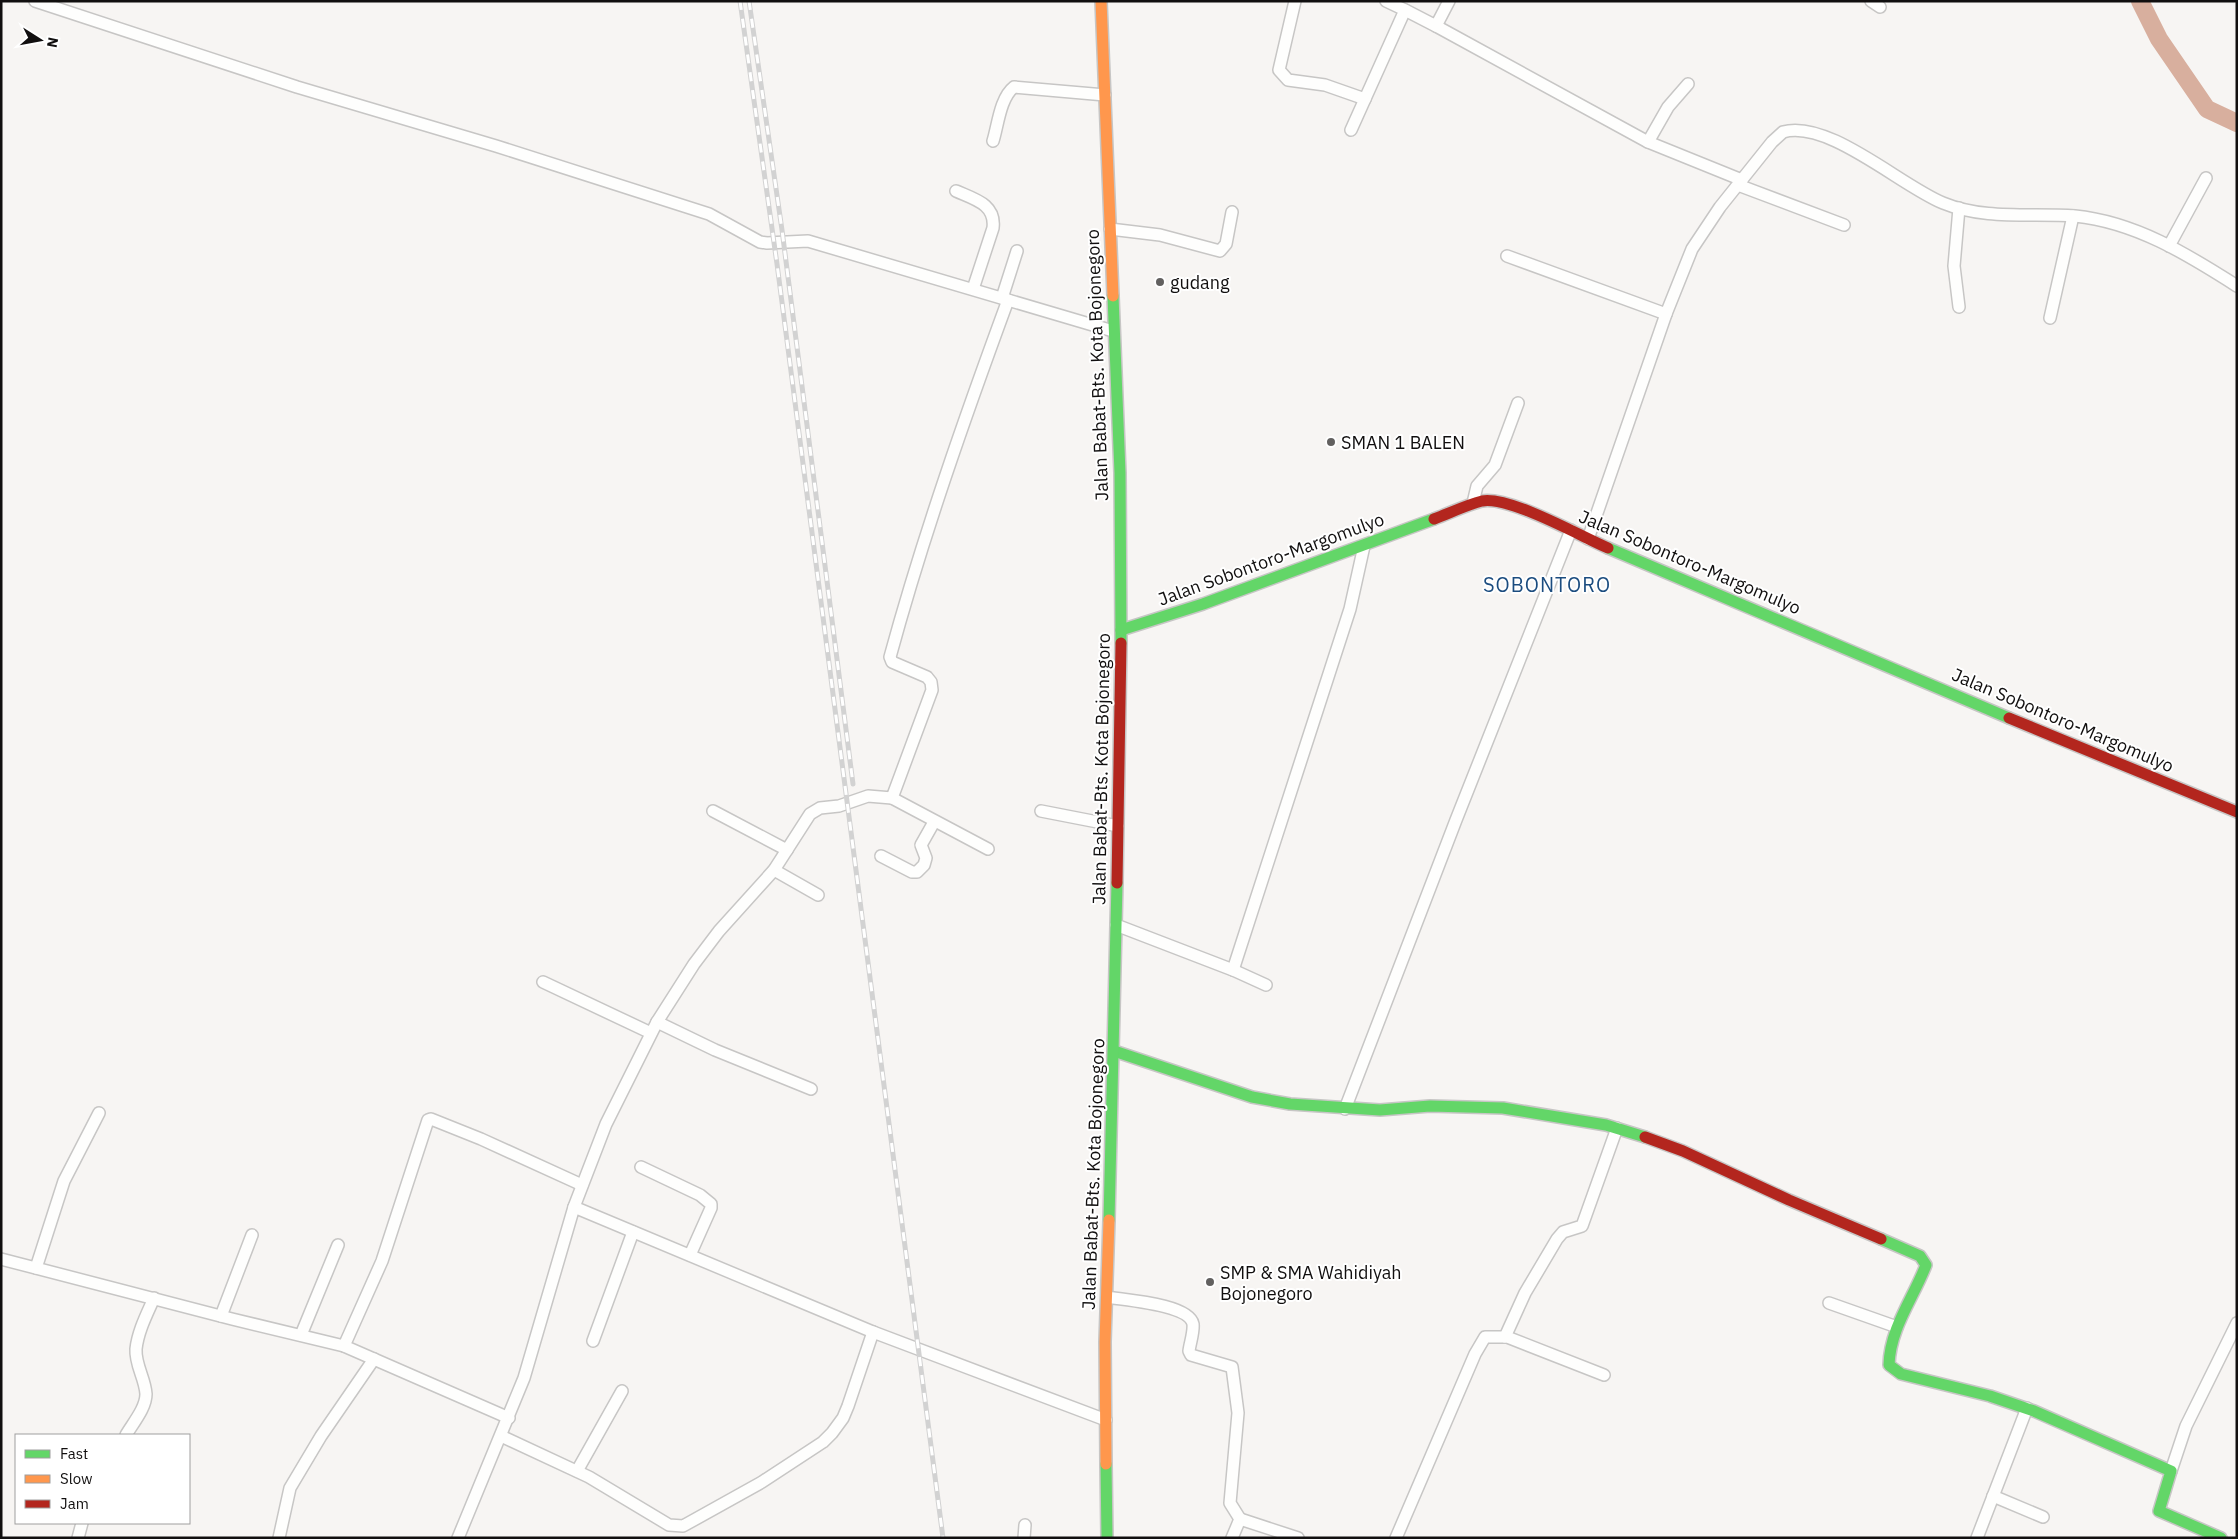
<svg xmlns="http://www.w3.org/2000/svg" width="2238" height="1539" font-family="'IBM Plex Sans',sans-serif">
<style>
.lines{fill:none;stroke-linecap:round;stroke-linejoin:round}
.river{stroke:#d8af9e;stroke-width:18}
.street-casing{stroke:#c7c6c5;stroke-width:14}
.fast-casing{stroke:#c7c6c5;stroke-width:14}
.slow-casing{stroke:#c7c6c5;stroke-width:14}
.jam-casing{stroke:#c7c6c5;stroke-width:14}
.street{stroke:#fefefd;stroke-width:11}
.fast{stroke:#63d668;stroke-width:11}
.slow{stroke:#ff974d;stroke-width:11}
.jam{stroke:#b3261e;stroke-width:11}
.rail-casing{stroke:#d2d2d2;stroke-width:5}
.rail{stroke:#fff;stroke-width:3;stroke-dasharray:9;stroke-linecap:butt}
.poi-dot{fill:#62605f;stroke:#fff;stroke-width:2}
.labels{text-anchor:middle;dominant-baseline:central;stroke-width:4;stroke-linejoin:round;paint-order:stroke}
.poi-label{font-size:18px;fill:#110f0f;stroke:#fff;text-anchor:start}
.street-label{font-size:18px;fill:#110f0f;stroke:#fff}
.quarter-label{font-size:20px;letter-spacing:1px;fill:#1b4c7f;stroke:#fff}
</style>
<rect width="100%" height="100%" fill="#f7f5f3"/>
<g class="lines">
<polyline class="river" points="2140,1 2159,39 2207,109 2237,123"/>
<g class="street-casing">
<g id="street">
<polyline points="35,1 297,87 496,146 709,214 760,242 767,243 808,241 1113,331"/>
<polyline points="1295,1 1279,70 1288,80 1325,85 1365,99"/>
<polyline points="1871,1 1880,7"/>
<polyline points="1405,10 1436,26 1449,1"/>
<polyline points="1436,26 1648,142 1742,180"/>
<polyline points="1351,130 1405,10 1386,1"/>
<path d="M993 141C998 125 1000 98 1014 87L1105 95"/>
<polyline points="1648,142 1668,107 1688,84"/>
<polyline points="1738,185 1844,225"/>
<path d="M956 191C974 199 996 204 993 228L973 289"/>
<polyline points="1959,208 1954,266 1959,307"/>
<polyline points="1110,229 1160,235 1220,251 1226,244 1232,212"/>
<polyline points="2169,246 2206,178"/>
<polyline points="1507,256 1666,314"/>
<polyline points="1002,298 1017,251"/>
<polyline points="2050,318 2073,216"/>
<polyline points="1473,503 1477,486 1495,465 1518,403"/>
<path d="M1588 539 1666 314 1692 249 1720 207 1772 142 1783 132C1828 119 1901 186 1943 203 1984 220 2031 213 2075 216 2135 222 2187 254 2237 286"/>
<polyline points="892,798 988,849"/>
<polyline points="713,811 787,850"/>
<polyline points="1041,811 1118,826"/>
<polyline points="881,856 912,872 917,872 924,865 926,858 921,845 934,822"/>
<polyline points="774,870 818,895"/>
<polyline points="1116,925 1233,970 1266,985"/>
<polyline points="1233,970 1350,609 1364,546"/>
<polyline points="543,982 651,1033"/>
<polyline points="657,1022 715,1050 811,1089"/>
<polyline points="1345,1109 1456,820 1571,530"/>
<polyline points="641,1167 700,1195 711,1204 711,1208 690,1255"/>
<path d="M574 1207 606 1124 657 1022 694 964 719 931 774 870 810 814 820 808 839 806 868 796 892 798 932 690 931 682 927 677 892 662 890 657C923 536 965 417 1008 300"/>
<polyline points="1,1259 232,1319 344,1346 509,1418"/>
<polyline points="36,1268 64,1181 99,1113"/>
<path d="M1107 1297C1124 1300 1189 1304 1193 1324 1194 1332 1190 1343 1189 1351L1191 1355 1232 1367 1238 1413 1230 1503 1240 1519 1232 1538"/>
<polyline points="1829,1303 1897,1327"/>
<polyline points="221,1316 252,1235"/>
<polyline points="301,1335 338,1245"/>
<polyline points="1505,1337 1525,1293 1557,1239 1563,1232 1582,1226 1617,1128"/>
<polyline points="593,1341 633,1232"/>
<polyline points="344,1346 382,1261 428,1120 431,1119 481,1139 582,1185"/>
<path d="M126 1435C133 1423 146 1408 146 1394 145 1378 135 1365 136 1349 138 1331 147 1314 154 1298"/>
<polyline points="501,1436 589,1477 669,1525 683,1526 762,1482 823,1442 832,1433 843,1418 848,1406 873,1332"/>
<polyline points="577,1471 622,1391"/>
<polyline points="2171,1471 2186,1426 2237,1323"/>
<polyline points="1993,1496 2043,1517"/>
<polyline points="1240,1519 1298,1538"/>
<polyline points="78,1538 82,1523"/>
<polyline points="279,1538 290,1488 321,1436 374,1359"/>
<polyline points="458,1538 524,1378 574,1207 873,1332 1106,1420"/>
<polyline points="1024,1538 1025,1525"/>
<polyline points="1396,1538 1475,1354 1485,1337 1507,1337 1604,1375"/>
<polyline points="1977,1538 2027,1408"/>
</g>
</g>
<g class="fast-casing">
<g id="fast">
<polyline points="1113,296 1120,473 1121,643"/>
<polyline points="1608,548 2009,718"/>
<polyline points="1121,630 1203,604 1434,519"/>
<polyline points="1114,1051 1252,1097 1290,1104 1380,1110 1430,1106 1503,1108 1606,1125 1645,1137"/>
<polyline points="1109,1220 1117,883"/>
<path d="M1881 1239 1920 1256 1926 1265C1913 1299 1890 1328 1889 1365L1901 1374 1990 1396 2034 1411 2171 1471 2159 1511 2221 1538"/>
<polyline points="1106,1464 1107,1538"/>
</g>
</g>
<g class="slow-casing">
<g id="slow">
<polyline points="1101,1 1113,296"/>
<polyline points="1106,1464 1105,1342 1109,1220"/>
</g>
</g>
<g class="jam-casing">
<g id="jam">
<path d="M1434 519C1450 513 1466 505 1482 501 1510 496 1580 536 1608 548"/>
<polyline points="2009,718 2237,812"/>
<polyline points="1117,883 1121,643"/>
<polyline points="1645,1137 1683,1151 1789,1200 1881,1239"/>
</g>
</g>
<use href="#street" class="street"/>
<use href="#fast" class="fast"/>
<use href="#slow" class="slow"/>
<use href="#jam" class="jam"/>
<g class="rail-casing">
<g id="rail">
<polyline points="740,1 777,264 943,1538"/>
<polyline points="749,1 782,230 853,784"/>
</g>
</g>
<use href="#rail" class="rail"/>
</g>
<g class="poi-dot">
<circle cx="1160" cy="282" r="5"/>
<circle cx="1331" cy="442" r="5"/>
<circle cx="1210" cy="1282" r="5"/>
</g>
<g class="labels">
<g class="poi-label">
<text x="1170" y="282">gudang</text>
<text x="1341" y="442">SMAN 1 BALEN</text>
<text x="1220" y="1272">SMP &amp; SMA Wahidiyah<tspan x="1220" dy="21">Bojonegoro</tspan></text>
</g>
<g class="street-label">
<text transform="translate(1097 365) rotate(-92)">Jalan Babat-Bts. Kota Bojonegoro</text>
<text transform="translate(1271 559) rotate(-20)">Jalan Sobontoro-Margomulyo</text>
<text transform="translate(1690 562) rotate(23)">Jalan Sobontoro-Margomulyo</text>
<text transform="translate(2063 720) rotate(23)">Jalan Sobontoro-Margomulyo</text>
<text transform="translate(1101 769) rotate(-89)">Jalan Babat-Bts. Kota Bojonegoro</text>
<text transform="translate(1093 1174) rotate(-88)">Jalan Babat-Bts. Kota Bojonegoro</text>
</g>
<g class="quarter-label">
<text x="1547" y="584">SOBONTORO</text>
</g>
</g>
<rect width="2238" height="1539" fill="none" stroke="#110f0f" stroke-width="5"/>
<rect x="15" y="1434" width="175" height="90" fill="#ffffff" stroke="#a09f9f"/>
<rect x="25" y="1450" width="25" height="8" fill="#63d668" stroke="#a09f9f"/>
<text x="60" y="1459" font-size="15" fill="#110f0f">Fast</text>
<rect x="25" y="1475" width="25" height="8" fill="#ff974d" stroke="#a09f9f"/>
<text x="60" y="1484" font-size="15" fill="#110f0f">Slow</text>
<rect x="25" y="1500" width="25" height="8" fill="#b3261e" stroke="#a09f9f"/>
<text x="60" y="1509" font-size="15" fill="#110f0f">Jam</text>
<g transform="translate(40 40) rotate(101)" stroke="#ffffff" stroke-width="4" paint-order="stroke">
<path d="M0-4L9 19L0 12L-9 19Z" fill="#110f0f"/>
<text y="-8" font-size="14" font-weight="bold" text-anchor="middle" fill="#110f0f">N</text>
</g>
</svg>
